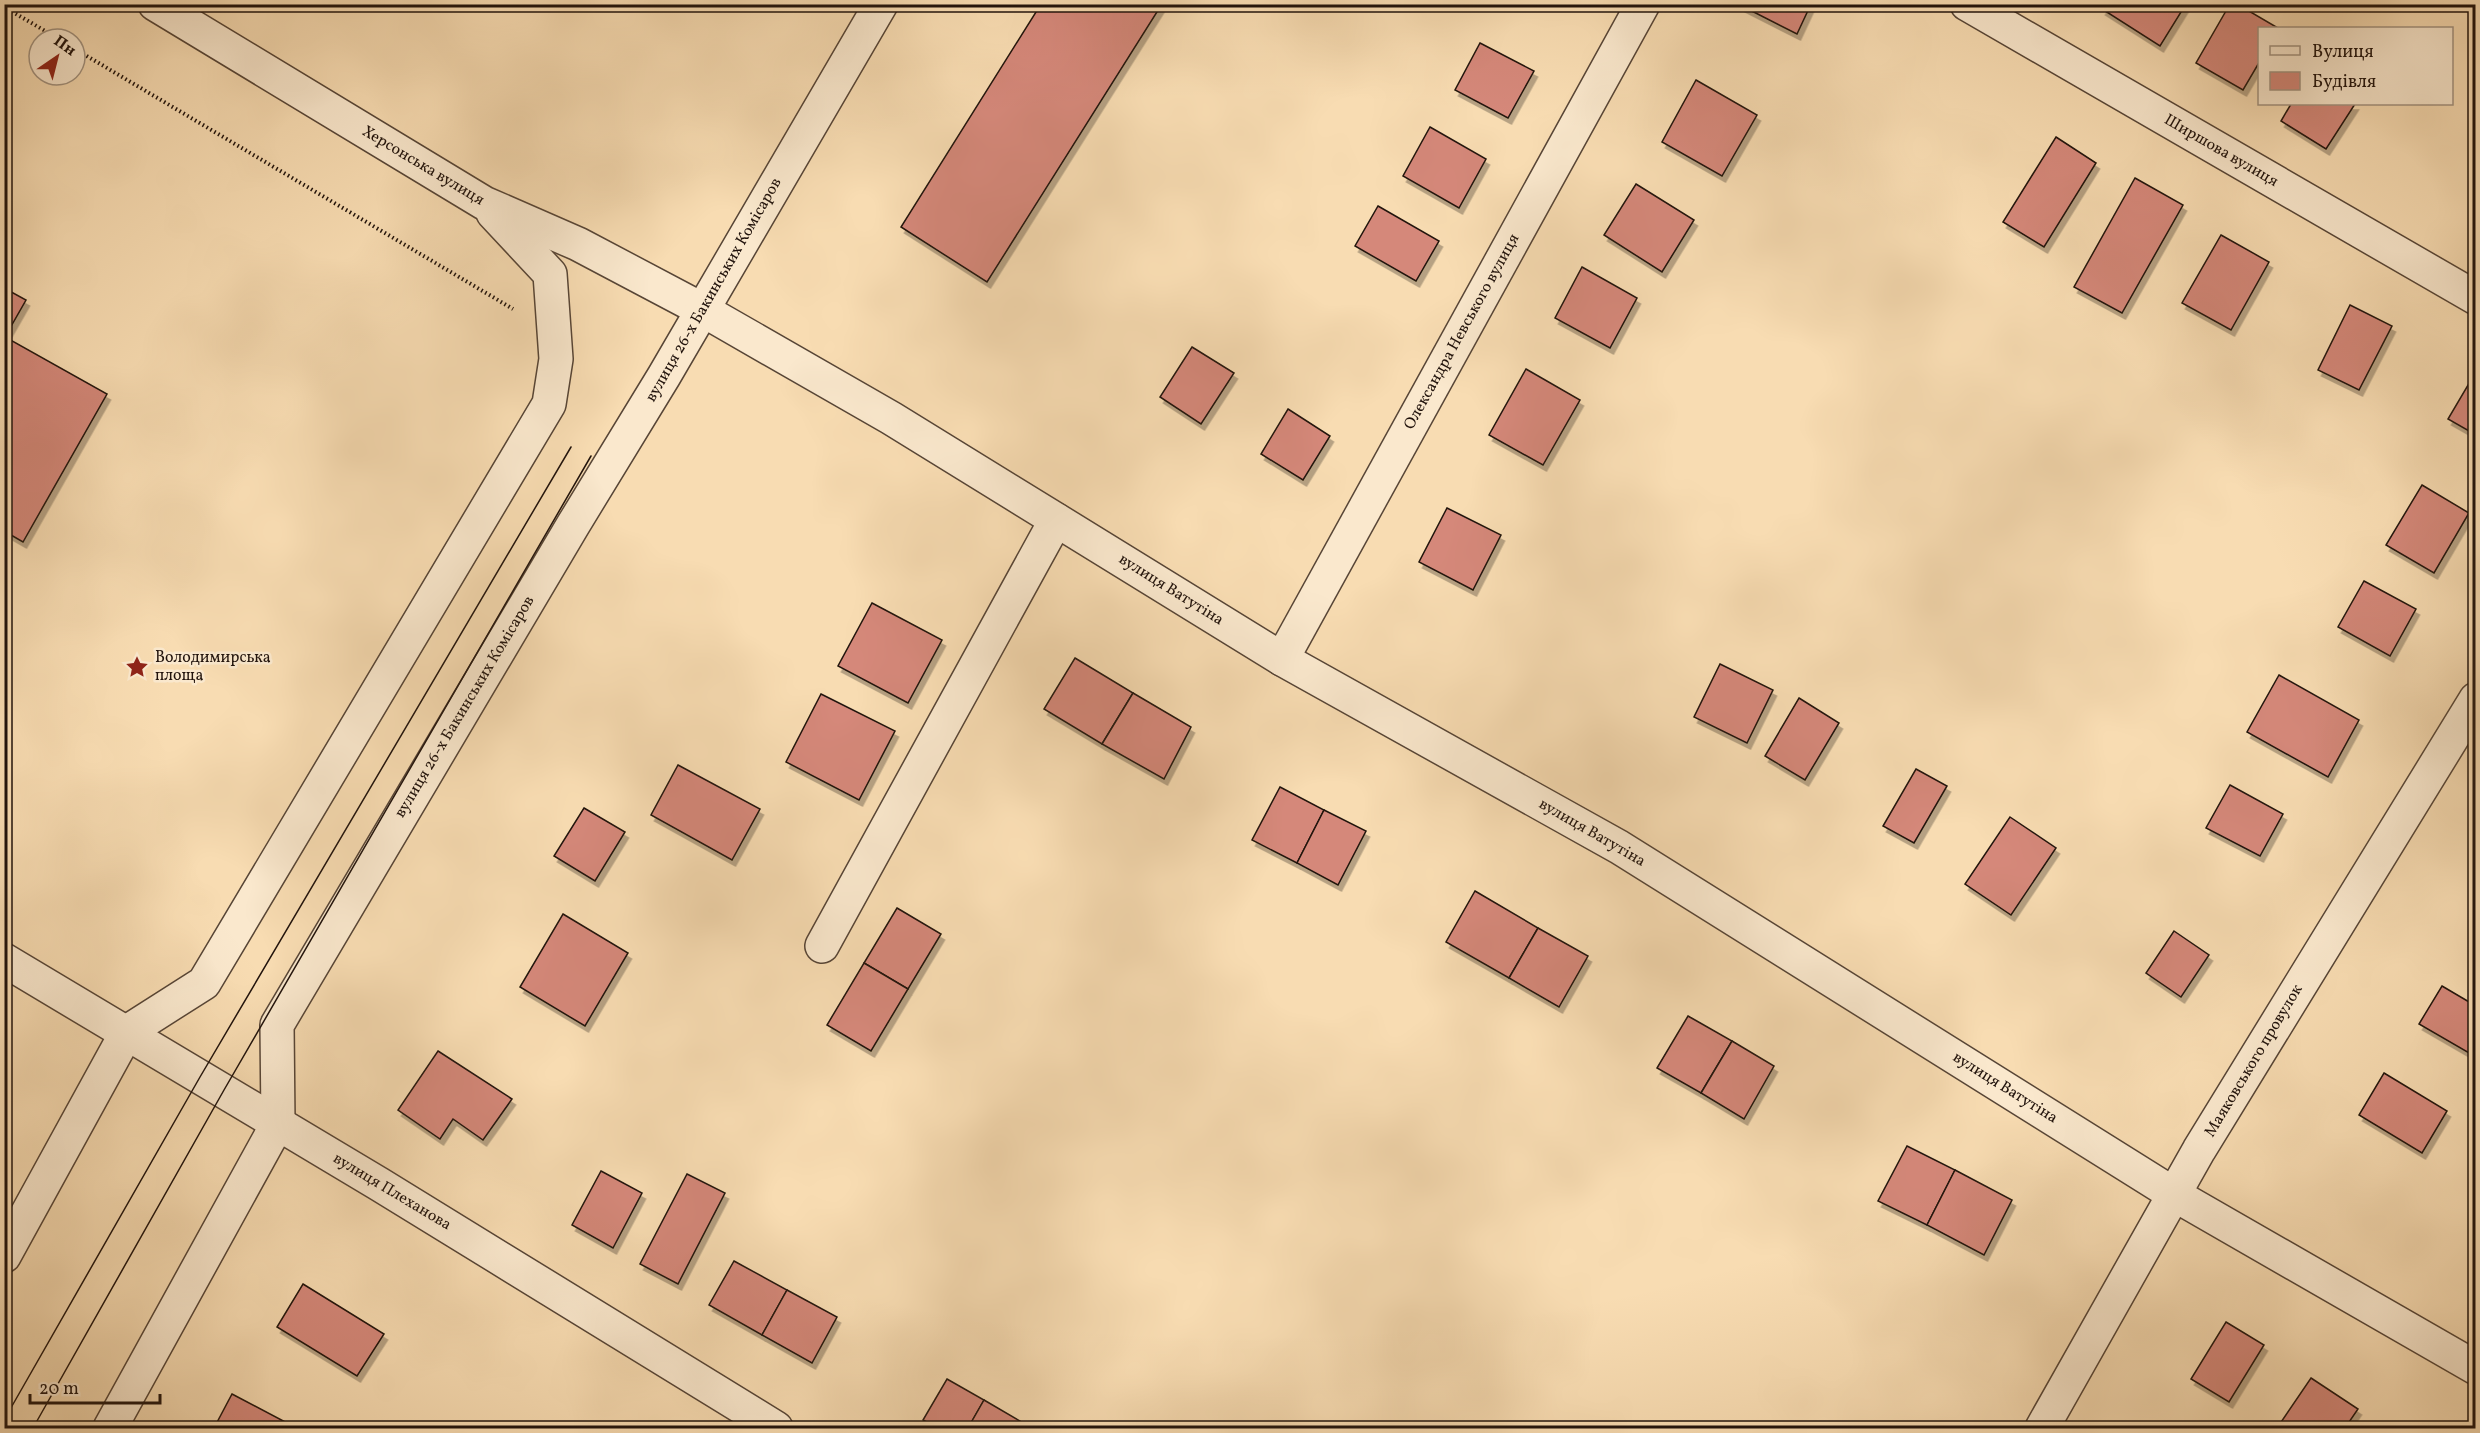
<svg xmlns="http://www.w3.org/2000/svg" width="2480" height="1433" font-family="Vollkorn,serif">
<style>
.building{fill:#d5887a;stroke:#21130c;stroke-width:1.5;filter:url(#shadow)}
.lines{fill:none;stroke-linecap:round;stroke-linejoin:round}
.minor-casing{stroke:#574536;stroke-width:36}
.path{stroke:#21130c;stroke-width:4;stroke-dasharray:1.5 3;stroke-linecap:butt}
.minor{stroke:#fae8cd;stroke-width:33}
.tram{stroke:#21130c;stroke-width:1.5}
.labels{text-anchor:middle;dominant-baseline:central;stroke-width:5;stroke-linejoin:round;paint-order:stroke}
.street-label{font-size:16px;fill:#21130c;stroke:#fae8cd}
.poi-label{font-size:16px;fill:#21130c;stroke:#fae8cd;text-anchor:start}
</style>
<defs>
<filter id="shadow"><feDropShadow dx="3.5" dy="6" stdDeviation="0" flood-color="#0004"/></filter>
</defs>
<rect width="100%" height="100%" fill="#f8dcb2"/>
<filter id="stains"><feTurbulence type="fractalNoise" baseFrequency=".00333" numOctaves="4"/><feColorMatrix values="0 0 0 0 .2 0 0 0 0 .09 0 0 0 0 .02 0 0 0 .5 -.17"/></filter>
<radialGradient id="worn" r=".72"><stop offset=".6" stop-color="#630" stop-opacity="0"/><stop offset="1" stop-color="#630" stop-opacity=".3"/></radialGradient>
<g class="building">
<polygon points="1041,4 1162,4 987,282 901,227"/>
<polygon points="1738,4 1811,4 1797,34"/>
<polygon points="2105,4 2186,4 2160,46 2102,9"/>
<polygon points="2230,4 2237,4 2278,28 2260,28 2260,61 2243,90 2196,63"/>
<polygon points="1480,43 1534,71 1508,118 1455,90"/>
<polygon points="1696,80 1757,115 1722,176 1662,142"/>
<polygon points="2291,104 2355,104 2326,149 2281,121"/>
<polygon points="1430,127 1486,159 1459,208 1403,176"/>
<polygon points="2056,137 2096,163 2044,247 2003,222"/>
<polygon points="2135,178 2183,205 2122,313 2074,287"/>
<polygon points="1636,184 1694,220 1662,272 1604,235"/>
<polygon points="1378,206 1439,241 1416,281 1355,246"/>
<polygon points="2221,235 2269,262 2231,330 2182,303"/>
<polygon points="1582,267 1637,298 1610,348 1555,318"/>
<polygon points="4,288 26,300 5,337 107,394 23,542 4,531"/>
<polygon points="2350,305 2392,326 2359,390 2318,370"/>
<polygon points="1192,347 1234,373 1201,424 1160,397"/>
<polygon points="1526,369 1580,400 1543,465 1489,435"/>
<polygon points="2471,380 2476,383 2476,435 2448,419"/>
<polygon points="1288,409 1330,436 1303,480 1261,454"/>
<polygon points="2422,485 2469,513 2434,573 2386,545"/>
<polygon points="1447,508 1501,535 1473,590 1419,562"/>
<polygon points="2364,581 2416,609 2390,656 2338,627"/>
<polygon points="872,603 942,640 908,703 838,666"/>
<polygon points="1075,658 1133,693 1102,744 1044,709"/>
<polygon points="1720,664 1773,690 1747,743 1694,717"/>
<polygon points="2279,675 2359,720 2328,777 2247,732"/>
<polygon points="1133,693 1191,727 1164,779 1102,744"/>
<polygon points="821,694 895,731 859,800 786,762"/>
<polygon points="1799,698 1839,723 1805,780 1765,756"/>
<polygon points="678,765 760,809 732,860 651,815"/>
<polygon points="1916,769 1947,786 1914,843 1883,826"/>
<polygon points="2230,785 2283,814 2260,856 2206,828"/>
<polygon points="1280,787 1324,810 1297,863 1252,840"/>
<polygon points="584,808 625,832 595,881 554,856"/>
<polygon points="1324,810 1366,831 1338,885 1297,863"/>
<polygon points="2010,817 2056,848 2011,915 1965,884"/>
<polygon points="1475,891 1538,928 1509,978 1446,942"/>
<polygon points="897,908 941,934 908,989 864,963"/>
<polygon points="563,914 628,953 585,1026 520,987"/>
<polygon points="1538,928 1588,956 1559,1007 1509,978"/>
<polygon points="2174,931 2209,955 2181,997 2146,973"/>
<polygon points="864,963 908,989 871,1051 827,1025"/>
<polygon points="2442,986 2476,1006 2476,1057 2419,1024"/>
<polygon points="1688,1016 1732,1041 1701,1093 1657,1068"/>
<polygon points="1732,1041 1774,1066 1744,1119 1701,1093"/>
<polygon points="438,1051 512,1099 483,1140 453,1119 440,1139 398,1110"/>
<polygon points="2384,1073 2447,1111 2422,1153 2359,1115"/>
<polygon points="1907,1146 1955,1170 1927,1225 1878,1201"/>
<polygon points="1955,1170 2012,1200 1984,1255 1927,1225"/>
<polygon points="601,1171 642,1193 613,1248 572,1225"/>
<polygon points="687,1174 725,1193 678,1284 640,1264"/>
<polygon points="734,1261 787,1290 762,1335 709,1305"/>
<polygon points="303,1284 384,1334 357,1376 277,1327"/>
<polygon points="787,1290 837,1317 812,1363 762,1335"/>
<polygon points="2226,1322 2264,1345 2229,1402 2191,1379"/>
<polygon points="2311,1378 2358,1409 2345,1428 2277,1428"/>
<polygon points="947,1379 984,1400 968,1428 938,1428 923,1420"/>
<polygon points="232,1394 291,1425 289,1428 214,1428"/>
<polygon points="984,1400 1030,1427 1029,1428 968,1428"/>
<polygon points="544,1422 555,1428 540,1428"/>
</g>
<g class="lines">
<g class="minor-casing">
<g id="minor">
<polyline points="155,4 484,203 578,244 701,309 891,418 1282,659 1619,847 2175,1195 2476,1368"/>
<polyline points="1967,4 2476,298"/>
<polyline points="1282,659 1643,4"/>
<polyline points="822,946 1056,520"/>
<polyline points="4,960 379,1184 776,1428"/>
<polyline points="4,1256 127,1032 204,983 549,404 556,359 550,274 493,213"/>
<polyline points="110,1428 278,1123 277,1025 573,525 664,376 881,4"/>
<polyline points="2042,1428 2199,1150 2476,699"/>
</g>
</g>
<g class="path">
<polyline points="4,7 59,39"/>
<polyline points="75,49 513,309"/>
</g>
<use href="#minor" class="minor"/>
<g class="tram">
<polyline points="4,1420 200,1077 571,447"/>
<polyline points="33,1428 224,1090 591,456"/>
</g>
</g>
<defs>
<g id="sight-bare" transform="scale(1.8)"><path d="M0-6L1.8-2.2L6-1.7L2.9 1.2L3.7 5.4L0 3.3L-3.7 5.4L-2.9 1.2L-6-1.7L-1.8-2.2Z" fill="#8f2418" stroke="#fae8cd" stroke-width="2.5" paint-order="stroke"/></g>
</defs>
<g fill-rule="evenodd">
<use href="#sight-bare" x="137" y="667"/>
</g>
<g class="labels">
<g class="street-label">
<text transform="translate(2221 151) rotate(30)">Ширшова вулиця</text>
<text transform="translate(423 166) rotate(31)">Херсонська вулиця</text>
<text transform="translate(714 290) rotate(-60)">вулиця 26-х Бакинських Комісаров</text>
<text transform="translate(1462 332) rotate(-61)">Олександра Невського вулиця</text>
<text transform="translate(1171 590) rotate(32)">вулиця Ватутіна</text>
<text transform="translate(465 707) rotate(-59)">вулиця 26-х Бакинських Комісаров</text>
<text transform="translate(1592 833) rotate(30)">вулиця Ватутіна</text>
<text transform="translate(2254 1061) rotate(-59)">Маяковського провулок</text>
<text transform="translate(2005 1088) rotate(32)">вулиця Ватутіна</text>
<text transform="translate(392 1192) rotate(31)">вулиця Плеханова</text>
</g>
<g class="poi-label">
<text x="155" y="658">Володимирська<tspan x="155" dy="18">площа</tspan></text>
</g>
</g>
<rect width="2480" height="1433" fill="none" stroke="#f8dcb2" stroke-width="24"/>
<rect x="6" y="6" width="2468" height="1421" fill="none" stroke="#21130c" stroke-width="3"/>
<rect x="12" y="12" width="2456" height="1409" fill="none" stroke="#21130c" stroke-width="1.5"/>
<rect x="2258" y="27" width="195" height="78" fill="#fae8cd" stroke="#a39380" stroke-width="1.5"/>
<rect x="2270" y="46" width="30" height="9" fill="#fae8cd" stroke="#a39380" stroke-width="1.5"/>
<text x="2312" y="57" font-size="18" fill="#21130c">Вулиця</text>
<rect x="2270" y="72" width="30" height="18" fill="#d5887a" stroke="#a39380" stroke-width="1.5"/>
<text x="2312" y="87" font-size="18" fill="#21130c">Будівля</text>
<g transform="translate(57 57) rotate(35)"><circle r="28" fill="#fae8cd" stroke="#a39380" stroke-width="1.5"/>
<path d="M0-4.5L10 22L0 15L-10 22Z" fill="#8f2418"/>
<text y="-9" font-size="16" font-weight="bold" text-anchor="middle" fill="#21130c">Пн</text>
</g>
<path d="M30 1394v9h130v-9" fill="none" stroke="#21130c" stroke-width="3"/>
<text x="39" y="1394" font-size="18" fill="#21130c" stroke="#fae8cd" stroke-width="4.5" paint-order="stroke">20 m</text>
<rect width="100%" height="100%" filter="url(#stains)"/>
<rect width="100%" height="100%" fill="url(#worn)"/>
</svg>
